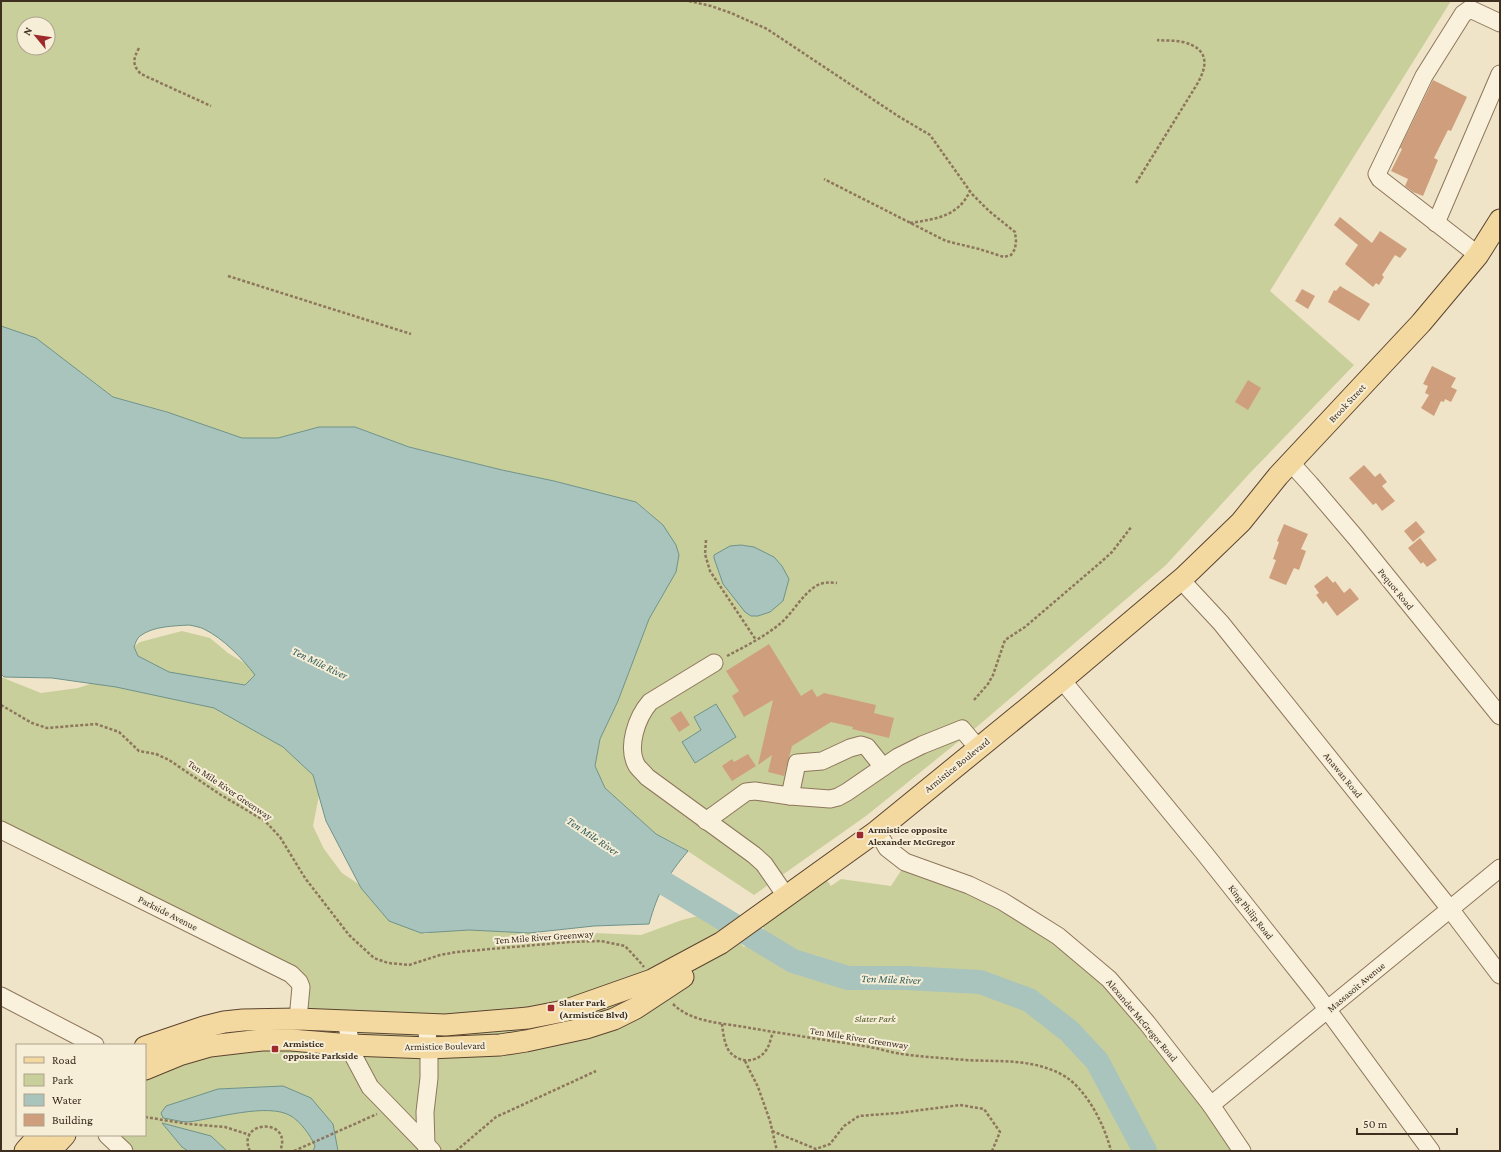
<svg xmlns="http://www.w3.org/2000/svg" width="1501" height="1152" font-family="'Crimson Pro',serif">
<style>
.green{fill:#c9cf9b;fill-rule:evenodd}
.water{fill:#a9c4bc;stroke:#6f938a;fill-rule:evenodd}
.lines{fill:none;stroke-linecap:round;stroke-linejoin:round}
.river{stroke:#a9c4bc;stroke-width:24}
.building{fill:#cf9f7d}
.minor-casing{stroke:#8d765c;stroke-width:19}
.major-casing{stroke:#5b4430;stroke-width:23}
.path{stroke:#8d765c;stroke-width:2.5;stroke-dasharray:3 2;stroke-linecap:butt}
.minor{stroke:#faf1dc;stroke-width:17}
.major{stroke:#f3d9a0;stroke-width:21}
.poi-dot{fill:#9e2a2b;stroke:#f7eed8;stroke-width:1.5}
.labels{text-anchor:middle;dominant-baseline:central;stroke-width:4;stroke-linejoin:round;paint-order:stroke}
.street-label{font-size:10px;fill:#3d2e20;stroke:#f7eed8}
.poi-label{font-size:10px;font-weight:bold;fill:#3d2e20;stroke:#f7eed8;text-anchor:start}
.park-label{font-size:10px;font-style:italic;fill:#4d5a26;stroke:#f7eed8}
.water-label{font-size:11px;font-style:italic;fill:#2f5d5a;stroke:#f7eed8}
</style>
<rect width="100%" height="100%" fill="#f0e4c8"/>
<g class="green">
<path d="M1 1H1451L1270 291 1354 365 1250 473 1166 565 979 725 866 816 754 895 680 846 656 834 605 788 595 766 600 739 618 701 649 619 676 572 650 513 636 502 554 481 502 470 409 447 355 427 314 482 165 411 113 397 81 372 1 326ZM24 24H48V48H24Z"/>
<polygon points="182,631 210,638 228,653 256,670 324,770 313,826 324,849 342,873 366,889 386,915 425,934 476,924 524,933 562,934 594,933 641,935 682,920 706,914 727,920 736,932 742,945 744,947 765,932 759,917 822,873 831,886 841,879 891,886 904,866 960,881 1084,957 1248,1151 129,1151 112,1135 145,1135 145,1079 204,1056 288,1048 300,1018 297,981 1,830 1,677 41,693 78,688 93,683 114,661 140,642"/>
</g>
<g class="water">
<path d="M1 326 36 338 113 397 167 412 242 438H278L319 427H355L409 447 502 470 554 481 636 502 663 525 676 545 679 555 676 572 649 619 618 701 600 739 595 766 605 788 656 834 688 851C667 876 658 892 649 924L594 926 529 933 469 930 421 933 389 921 361 888 326 821 313 775 283 747 214 708 116 687 52 678 4 677 1 674ZM189 625C194 626 200 627 204 629 224 639 242 658 255 675L245 685 169 672 138 656 134 647C135 644 137 638 140 636 153 626 174 626 189 625Z"/>
<polygon points="741,545 754,547 774,557 782,566 789,579 783,601 770,612 758,616 751,616 745,612 723,584 714,558 714,555 730,546"/>
<polygon points="716,704 736,737 695,763 682,742 701,730 694,717"/>
<path d="M283 1086 311 1098 333 1124 338 1151H313L315 1146C311 1136 300 1121 291 1116 268 1102 214 1119 188 1122 180 1122 171 1119 163 1118L161 1113 166 1106 218 1089Z"/>
<polygon points="162,1123 211,1136 227,1151 188,1151 182,1147"/>
</g>
<g class="lines">
<polyline class="river" points="636,864 664,883 793,961 848,978 907,978 980,982 1029,1000 1069,1031 1097,1061 1145,1151"/>
</g>
<g class="building">
<polygon points="1433,80 1467,97 1451,131 1448,130 1434,158 1438,160 1423,196 1413,192 1405,186 1408,179 1391,171 1402,149 1400,148"/>
<polygon points="1340,217 1372,243 1380,231 1407,249 1400,258 1395,255 1382,275 1384,277 1379,285 1376,283 1373,287 1345,264 1358,245 1334,225"/>
<polygon points="1340,286 1370,304 1359,321 1328,302 1334,290 1336,291"/>
<polygon points="1302,289 1315,296 1308,309 1295,301"/>
<polygon points="1432,366 1456,378 1451,387 1457,390 1451,402 1445,399 1444,402 1441,401 1434,416 1421,408 1429,395 1425,393 1428,386 1423,384"/>
<polygon points="1248,380 1261,388 1248,410 1235,402"/>
<polygon points="1364,465 1375,477 1380,473 1387,482 1382,486 1395,501 1382,511 1376,503 1373,505 1349,478"/>
<polygon points="1416,521 1425,532 1413,542 1404,531"/>
<polygon points="1284,524 1308,534 1301,549 1306,551 1299,570 1294,568 1286,585 1269,578 1276,560 1273,559 1279,542 1277,541"/>
<polygon points="1420,538 1437,560 1427,567 1423,562 1421,564 1408,548"/>
<polygon points="1327,576 1333,583 1335,581 1344,593 1350,588 1359,599 1337,616 1326,601 1323,604 1316,595 1319,593 1314,586"/>
<polygon points="769,644 801,696 812,689 817,697 824,693 876,705 874,713 894,718 889,738 852,729 853,727 831,722 792,746 784,776 768,772 772,755 758,765 773,700 744,717 732,696 739,691 726,671"/>
<polygon points="681,711 690,725 679,732 670,718"/>
<polygon points="748,754 756,766 732,781 722,766 732,759 734,762"/>
</g>
<g class="lines">
<g class="minor-casing">
<g id="minor">
<polyline points="1436,223 1500,74"/>
<polyline points="1478,255 1380,179 1377,174 1424,76 1463,14 1470,9 1500,23"/>
<polyline points="1291,463 1310,484 1356,538 1500,716"/>
<polyline points="1181,580 1221,623 1450,909 1500,975"/>
<path d="M714 663 650 702C637 717 626 747 637 766 640 770 644 773 647 777L754 855 764 864 786 896"/>
<polyline points="1062,680 1205,854 1316,994 1431,1151"/>
<polyline points="790,796 797,763 822,761 850,748 861,745 867,747 883,767"/>
<polyline points="706,821 746,792 755,791 790,796 830,799 838,797 847,792 898,757 922,745 962,729 978,748"/>
<polyline points="1,830 291,974 299,982 301,987 298,1019"/>
<polyline points="877,831 887,848 905,862 969,885 1002,901 1058,936 1109,979 1147,1023 1211,1105 1242,1151"/>
<polyline points="1,996 95,1045"/>
<polyline points="346,1022 354,1057 370,1087 432,1151"/>
<polyline points="1211,1105 1500,868"/>
<polyline points="107,1135 124,1151"/>
<polyline points="426,1146 425,1112 429,1078 429,1048 426,1025"/>
</g>
</g>
<g class="major-casing">
<g id="major">
<polyline points="145,1047 204,1027 224,1022 243,1020 298,1019 445,1025 528,1018 564,1011 652,980 721,943 877,831 1062,680 1184,577 1241,522 1278,476 1421,323 1478,255 1500,220"/>
<polyline points="145,1069 179,1055 210,1046 262,1040 291,1040 351,1045 429,1048 500,1045 526,1041 586,1028 614,1019 636,1008 683,977"/>
<polyline points="25,1151 39,1135"/>
<polyline points="50,1151 65,1135"/>
</g>
</g>
<g class="path">
<polyline points="689,1 711,6 731,13 767,29 898,116 930,135 972,194 989,211 1015,232 1016,241 1015,249 1011,255 1004,257 979,249 946,241 824,179"/>
<path d="M139 48C133 59 132 65 141 74L211 106"/>
<path d="M1136 183 1196 86C1208 66 1210 49 1183 42 1175 40 1165 41 1157 40"/>
<path d="M910 223C935 219 958 217 970 191"/>
<polyline points="228,276 411,334"/>
<polyline points="706,540 705,554 710,571 756,640"/>
<path d="M727 656C746 646 766 636 782 622 794 611 802 595 816 586 823 582 829 582 837 583"/>
<polyline points="974,700 988,684 993,675 1005,640 1025,627 1101,562 1112,552 1132,526"/>
<polyline points="1,705 32,723 47,728 96,724 119,732 139,751 156,754 169,760 221,795 265,821 280,837 305,878 349,935 374,958 388,963 409,965 440,955 457,952 569,942 601,941 625,946 639,961 644,967"/>
<path d="M673 1004C692 1023 724 1023 750 1028 791 1035 834 1041 875 1048 884 1050 893 1053 902 1054 923 1057 944 1058 965 1060 1000 1062 1035 1058 1066 1077 1088 1092 1105 1126 1111 1151"/>
<path d="M722 1024C723 1032 724 1043 729 1051 740 1065 760 1063 768 1047 770 1043 771 1037 773 1033"/>
<polyline points="745,1061 758,1087 770,1121 777,1151"/>
<polyline points="145,1117 188,1124 225,1127 250,1135"/>
<polyline points="772,1131 816,1149 830,1144 844,1126 859,1116 898,1113 960,1105 984,1109 1000,1132 992,1151"/>
<path d="M250 1151C235 1120 294 1117 280 1151"/>
<polyline points="294,1151 377,1114"/>
<polyline points="456,1151 496,1117 596,1071"/>
</g>
<use href="#minor" class="minor"/>
<use href="#major" class="major"/>
</g>
<g class="poi-dot">
<rect x="856" y="831" width="8" height="8" rx="2"/>
<rect x="547" y="1004" width="8" height="8" rx="2"/>
<rect x="271" y="1045" width="8" height="8" rx="2"/>
</g>
<g class="labels">
<g class="street-label">
<text transform="translate(1347 403) rotate(-47)">Brook Street</text>
<text transform="translate(1396 589) rotate(51)">Pequot Road</text>
<text transform="translate(957 765) rotate(-39)">Armistice Boulevard</text>
<text transform="translate(1343 775) rotate(51)">Anawan Road</text>
<text transform="translate(230 790) rotate(34)">Ten Mile River Greenway</text>
<text transform="translate(1251 912) rotate(52)">King Philip Road</text>
<text transform="translate(168 913) rotate(27)">Parkside Avenue</text>
<text transform="translate(544 937) rotate(-4)">Ten Mile River Greenway</text>
<text transform="translate(1356 987) rotate(-40)">Massasoit Avenue</text>
<text transform="translate(1142 1020) rotate(50)">Alexander McGregor Road</text>
<text transform="translate(859 1038) rotate(9)">Ten Mile River Greenway</text>
<text transform="translate(445 1046) rotate(-1)">Armistice Boulevard</text>
</g>
<g class="poi-label">
<text x="868" y="829">Armistice opposite<tspan x="868" dy="12">Alexander McGregor</tspan></text>
<text x="559" y="1002">Slater Park<tspan x="559" dy="12">(Armistice Blvd)</tspan></text>
<text x="283" y="1043">Armistice<tspan x="283" dy="12">opposite Parkside</tspan></text>
</g>
<g class="park-label">
<text x="875" y="1018">Slater Park</text>
</g>
<g class="water-label">
<text transform="translate(320 663) rotate(26)">Ten Mile River</text>
<text transform="translate(593 836) rotate(34)">Ten Mile River</text>
<text transform="translate(891 979) rotate(2)">Ten Mile River</text>
</g>
</g>
<rect width="1501" height="1152" fill="none" stroke="#3d2e20" stroke-width="4"/>
<rect x="16" y="1044" width="130" height="92" fill="#f7eed8" stroke="#ada18e"/>
<rect x="24" y="1057" width="20" height="6" fill="#f3d9a0" stroke="#ada18e"/>
<text x="52" y="1064" font-size="12" fill="#3d2e20">Road</text>
<rect x="24" y="1074" width="20" height="12" fill="#c9cf9b" stroke="#ada18e"/>
<text x="52" y="1084" font-size="12" fill="#3d2e20">Park</text>
<rect x="24" y="1094" width="20" height="12" fill="#a9c4bc" stroke="#ada18e"/>
<text x="52" y="1104" font-size="12" fill="#3d2e20">Water</text>
<rect x="24" y="1114" width="20" height="12" fill="#cf9f7d" stroke="#ada18e"/>
<text x="52" y="1124" font-size="12" fill="#3d2e20">Building</text>
<g transform="translate(36 36) rotate(299)"><circle r="19" fill="#f7eed8" stroke="#ada18e"/>
<path d="M0-3L7 15L0 10L-7 15Z" fill="#9e2a2b"/>
<text y="-6" font-size="11" font-weight="bold" text-anchor="middle" fill="#3d2e20">N</text>
</g>
<path d="M1357 1128v6h100v-6" fill="none" stroke="#3d2e20" stroke-width="2"/>
<text x="1363" y="1128" font-size="12" fill="#3d2e20" stroke="#f7eed8" stroke-width="3" paint-order="stroke">50 m</text>
</svg>
